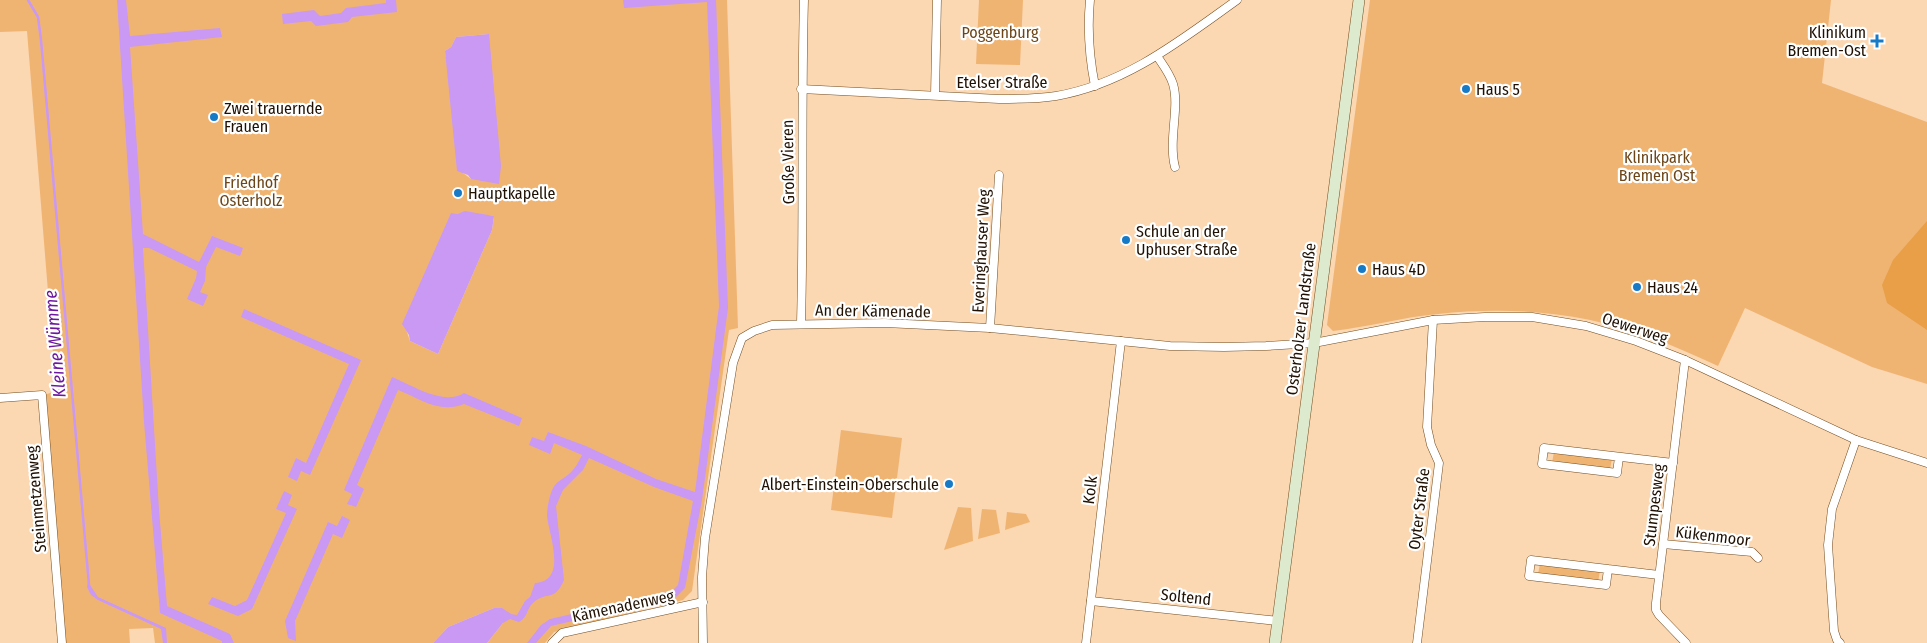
<svg xmlns="http://www.w3.org/2000/svg" width="1927" height="643" font-family="'Fira Sans Condensed',sans-serif">
<style>
.green{fill:#f0b472;fill-rule:evenodd}
.forest{fill:#e89f48}
.water{fill:#c999f3}
.lines{fill:none;stroke-linecap:round;stroke-linejoin:round}
.stream{stroke:#c999f3;stroke-width:2.5}
.street-casing{stroke:#734e21;stroke-width:9}
.secondary-casing{stroke:#734e21;stroke-width:12}
.street{stroke:#fff;stroke-width:8}
.secondary{stroke:#deeacd;stroke-width:11}
.poi-dot{fill:#177ac6;stroke:#fff;stroke-width:2}
.labels{text-anchor:middle;dominant-baseline:central;stroke-width:4.5;stroke-linejoin:round;paint-order:stroke}
.park-label{font-size:16px;fill:#6c4618;stroke:#fff}
.poi-label{font-size:16px;fill:#1f1001;stroke:#fff;text-anchor:start}
.street-label{font-size:16px;fill:#1f1001;stroke:#fff}
.water-label{font-size:18px;font-style:italic;fill:#6c179e;stroke:#fff}
</style>
<rect width="100%" height="100%" fill="#fbd7b2"/>
<g class="green">
<path d="M0 0H727L738 328 729 330 692 591 683 600 554 632 545 643H487L503 623 494 608 448 627 433 643H155L153 628 129 629 130 643H59L44 395 56 391 27 31 0 32ZM489 34 471 179 463 173 445 51 451 47 456 37ZM462 213 494 216 492 230 438 354 410 341 406 329 457 214Z"/>
<polygon points="979,0 1023,0 1020,65 976,64"/>
<path d="M1370 0H1831L1822 83 1927 122V384L1872 367 1745 308 1718 366C1696 356 1674 346 1652 338 1584 312 1510 306 1438 314 1403 317 1368 327 1333 331L1327 325Z"/>
<polygon points="841,430 902,438 892,518 831,510"/>
<polygon points="1554,452 1612,459 1610,469 1552,463"/>
<polygon points="958,507 971,508 973,541 944,550"/>
<polygon points="982,509 996,510 1000,533 978,539"/>
<polygon points="1007,512 1026,514 1030,522 1005,530"/>
<polygon points="1540,564 1600,571 1598,582 1538,574"/>
</g>
<polygon class="forest" points="1927,221 1927,330 1887,303 1882,285 1893,260"/>
<g class="water">
<polygon points="117,0 126,0 130,36 220,28 222,37 130,47 143,234 199,262 212,236 243,248 240,256 216,247 206,267 205,281 200,292 208,295 203,306 187,299 196,278 197,271 149,248 143,248 159,510 167,606 230,634 234,643 222,643 222,641 160,613 144,422"/>
<polygon points="386,0 396,0 397,12 352,17 348,22 316,26 311,21 283,24 282,14 314,10 320,16 341,13 346,8 386,3"/>
<path d="M623 0H716L728 308 702 500 685 588 676 597 551 626 536 643H527L541 625 550 619 672 591 678 585 693 501 654 487 589 458 583 470 563 490 556 506 564 580C554 603 547 590 533 603 526 609 529 616 519 622L510 619 503 623 487 643H433L448 627 494 608H502L511 614 517 615 525 601 530 597 535 583C568 581 549 535 547 516 547 508 549 498 552 490 556 481 562 480 569 474 575 469 579 461 582 455L554 443 550 454 529 445 532 437 544 441 548 432 586 446 656 479 695 492 719 306 707 2 624 8Z"/>
<polygon points="489,34 501,166 499,184 471,179 468,175 457,171 445,51 451,47 456,37"/>
<polygon points="465,211 494,216 492,230 438,354 410,341 409,335 402,324 451,213 457,214"/>
<polygon points="244,309 361,360 310,475 301,471 297,481 288,477 296,458 306,463 349,364 241,317"/>
<path d="M392 377C412 385 443 406 464 393L522 418 519 426 464 404C439 414 421 399 398 390L357 485 364 489 356 507 347 504 352 494 344 490Z"/>
<polygon points="284,491 292,495 288,505 297,509 252,609 238,616 208,604 212,597 235,606 247,600 286,513 276,509"/>
<polygon points="342,516 350,520 342,538 333,534 295,621 296,641 288,638 285,621 328,522 337,526"/>
<polygon points="88,582 98,597 166,628 167,643 163,643 161,629 98,600 91,595 87,587"/>
</g>
<g class="lines">
<polyline class="stream" points="28,0 38,17 41,40 89,585"/>
<g class="street-casing">
<g id="street">
<path d="M1090 0C1087 31 1089 56 1095 86"/>
<path d="M1157 56C1163 65 1170 74 1173 84 1180 107 1168 140 1175 167"/>
<path d="M801 89 999 99C1018 99 1037 99 1056 96 1126 84 1181 40 1237 0"/>
<polyline points="935,95 937,0"/>
<path d="M801 323C804 215 801 108 804 0"/>
<polyline points="990,328 999,175"/>
<polyline points="1685,360 1656,603 1656,610 1659,615 1686,643"/>
<polyline points="0,398 42,395 62,643"/>
<polyline points="1619,457 1617,473 1542,464 1544,448 1673,463"/>
<polyline points="1663,544 1752,552 1758,558"/>
<polyline points="1608,569 1606,585 1529,576 1531,560 1659,575"/>
<polyline points="1091,601 1278,621"/>
<polyline points="552,643 562,633 703,602"/>
<polyline points="703,643 702,577 705,538 733,363 742,338 754,331 772,325 885,323 990,328 1170,346 1224,347 1266,346 1314,343 1433,320 1485,317 1532,317 1586,326 1636,341 1685,360 1856,440 1927,463"/>
<polyline points="1086,643 1121,341"/>
<polyline points="1417,643 1439,463 1431,445 1427,427 1433,320"/>
<polyline points="1840,643 1837,640 1834,631 1828,545 1832,509 1856,440"/>
</g>
</g>
<g class="secondary-casing">
<polyline id="secondary" points="1275,643 1359,0"/>
</g>
<use href="#street" class="street"/>
<use href="#secondary" class="secondary"/>
</g>
<g class="poi-dot">
<path d="M1874.5 33.5h5v5h5v5h-5v5h-5v-5h-5v-5h5z"/>
<circle cx="1466" cy="89" r="5"/>
<circle cx="214" cy="117" r="5"/>
<circle cx="458" cy="193" r="5"/>
<circle cx="1126" cy="240" r="5"/>
<circle cx="1362" cy="269" r="5"/>
<circle cx="1637" cy="287" r="5"/>
<circle cx="949" cy="484" r="5"/>
</g>
<g class="labels">
<g class="park-label">
<text x="1000" y="32">Poggenburg</text>
<text x="1657" y="157">Klinikpark<tspan x="1657" dy="18">Bremen Ost</tspan></text>
<text x="251" y="182">Friedhof<tspan x="251" dy="18">Osterholz</tspan></text>
</g>
<g class="poi-label">
<text x="1866" y="32" text-anchor="end">Klinikum<tspan x="1866" dy="18">Bremen-Ost</tspan></text>
<text x="1476" y="89">Haus 5</text>
<text x="224" y="108">Zwei trauernde<tspan x="224" dy="18">Frauen</tspan></text>
<text x="468" y="193">Hauptkapelle</text>
<text x="1136" y="231">Schule an der<tspan x="1136" dy="18">Uphuser Straße</tspan></text>
<text x="1372" y="269">Haus 4D</text>
<text x="1647" y="287">Haus 24</text>
<text x="939" y="484" text-anchor="end">Albert-Einstein-Oberschule</text>
</g>
<g class="street-label">
<text x="1002" y="82">Etelser Straße</text>
<text transform="translate(788 162) rotate(-91)">Große Vieren</text>
<text transform="translate(981 251) rotate(-87)">Everinghauser Weg</text>
<text transform="translate(873 311) rotate(1)">An der Kämenade</text>
<text transform="translate(1301 319) rotate(-83)">Osterholzer Landstraße</text>
<text transform="translate(1635 328) rotate(18)">Oewerweg</text>
<text transform="translate(1090 490) rotate(-83)">Kolk</text>
<text transform="translate(36 499) rotate(-95)">Steinmetzenweg</text>
<text transform="translate(1654 505) rotate(-83)">Stumpesweg</text>
<text transform="translate(1419 509) rotate(-83)">Oyter Straße</text>
<text transform="translate(1713 536) rotate(7)">Kükenmoor</text>
<text transform="translate(1186 597) rotate(6)">Soltend</text>
<text transform="translate(623 606) rotate(-12)">Kämenadenweg</text>
</g>
<g class="water-label">
<text transform="translate(55 344) rotate(-95)">Kleine Wümme</text>
</g>
</g>
</svg>
